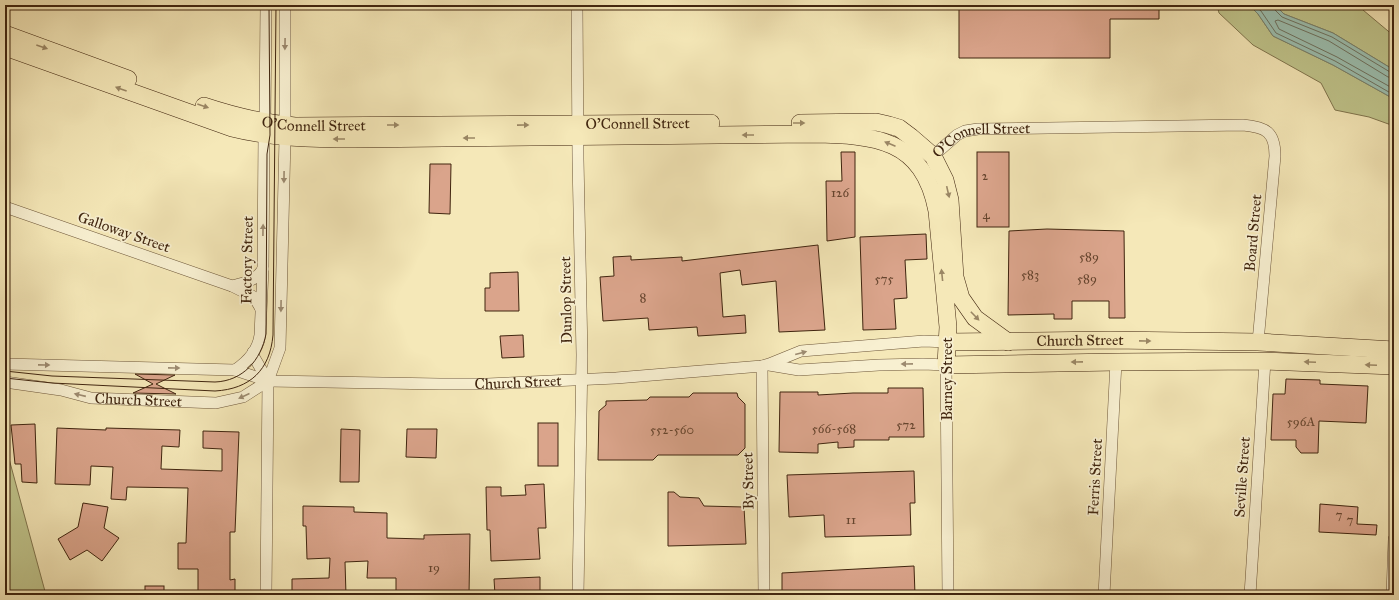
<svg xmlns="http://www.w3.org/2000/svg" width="1399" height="600" font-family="'IM FELL Great Primer',serif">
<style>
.green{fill:#c0c58c;stroke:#80754e}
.water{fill:#9cc0b1;stroke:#778270}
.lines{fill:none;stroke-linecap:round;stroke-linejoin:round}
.shore{stroke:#6e7260;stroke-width:1}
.building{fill:#daa48b;stroke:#40250f}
.street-casing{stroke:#6d5639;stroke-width:12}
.primary-casing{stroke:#40250f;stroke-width:18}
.street{stroke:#f8f0d1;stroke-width:11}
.primary{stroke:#f5e8b8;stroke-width:17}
.tram{stroke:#40250f;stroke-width:1}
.oneway{fill:#9c8a70}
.oneway2{fill:#9a8664}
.labels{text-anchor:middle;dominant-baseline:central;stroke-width:3.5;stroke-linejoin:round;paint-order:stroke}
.number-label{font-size:13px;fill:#66452e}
.street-label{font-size:15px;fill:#40250f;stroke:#f8f0d1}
</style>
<rect width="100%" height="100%" fill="#f5e8b8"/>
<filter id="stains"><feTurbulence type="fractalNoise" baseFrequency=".005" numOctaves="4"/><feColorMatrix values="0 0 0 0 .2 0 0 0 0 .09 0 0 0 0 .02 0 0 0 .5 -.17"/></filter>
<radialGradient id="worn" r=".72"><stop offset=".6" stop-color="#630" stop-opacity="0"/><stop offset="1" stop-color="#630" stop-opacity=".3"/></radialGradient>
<g class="green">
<polygon points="1217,5 1249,5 1258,14 1273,36 1333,65 1394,99 1394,126 1369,117 1335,110 1321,83 1253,45 1219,13"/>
<polygon points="1275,5 1361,5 1363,10 1394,36 1394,70 1333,33 1284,14"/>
<polygon points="5,444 46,595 5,595"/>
</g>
<polygon class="water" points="1249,5 1275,5 1284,14 1333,33 1394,70 1394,99 1333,65 1273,36 1258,14"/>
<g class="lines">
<g class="shore">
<polyline points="1254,5 1261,11 1276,33 1335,61 1394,95"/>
<polyline points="1273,5 1274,9 1282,17 1332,37 1390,72 1394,73"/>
<polyline points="1394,78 1388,77 1329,41 1278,20 1275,21 1279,29 1337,57 1394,89"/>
</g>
</g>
<g class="building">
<polygon points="959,5 1159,5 1159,19 1110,19 1110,58 959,58"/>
<polygon points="841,152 855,152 855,237 827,241 826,181 842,181"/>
<rect x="977" y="152" width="32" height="75"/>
<polygon points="430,164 451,164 450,214 429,213"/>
<polygon points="1047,229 1124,231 1125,318 1109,318 1109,301 1072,301 1072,319 1054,319 1054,314 1008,315 1009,231"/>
<polygon points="926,234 927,259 905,260 907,298 894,299 896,329 863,330 860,237"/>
<polygon points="818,245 825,330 779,332 776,281 742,285 740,270 720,273 723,317 745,315 746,333 698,336 697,327 649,330 648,318 603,321 600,277 614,276 613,257 631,256 631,260 682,257 682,261"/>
<polygon points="518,272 519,311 485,311 485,288 490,288 490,273"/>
<polygon points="523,335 524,357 502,358 500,336"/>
<polygon points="135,374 175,375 156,384 176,394 133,393 153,384"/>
<polygon points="1286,379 1320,380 1320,384 1368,386 1366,423 1319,421 1318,453 1301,453 1296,447 1296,440 1271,440 1273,394 1285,394"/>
<polygon points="888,388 923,388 924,437 889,437 889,440 854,440 854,447 838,448 838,442 818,444 818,453 779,452 780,392 818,392 818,395 853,393 888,393"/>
<polygon points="693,393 737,393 738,397 745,404 745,448 738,455 658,455 653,460 598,460 599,411 606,405 606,401 647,400 650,397 689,397"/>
<rect x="538" y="423" width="20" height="43"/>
<polygon points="35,424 37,483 22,482 21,464 15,464 11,425"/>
<polygon points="57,428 106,430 106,428 180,430 179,447 162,446 161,469 222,471 222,449 203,448 203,431 239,432 235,532 230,532 230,580 235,579 235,595 198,595 198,569 178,569 178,543 186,543 188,488 127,487 126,500 111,499 113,467 91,466 90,485 55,484"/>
<polygon points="341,429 360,430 359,482 340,482"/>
<polygon points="407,429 437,429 436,458 406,457"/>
<polygon points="914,471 915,503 910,503 911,535 825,537 824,515 789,517 787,475"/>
<polygon points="544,484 546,528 538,528 540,559 491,561 490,530 487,530 486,487 501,487 501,496 526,495 525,485"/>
<polygon points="668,492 674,492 680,497 699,498 704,506 744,507 746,544 668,546"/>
<polygon points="83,503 108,507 104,528 119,538 102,561 87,550 70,560 58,539 78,527"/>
<polygon points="1320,504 1358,507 1357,524 1377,525 1376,535 1319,532"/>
<polygon points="303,506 354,507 354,512 387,513 387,538 424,539 424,535 470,534 469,595 396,595 396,578 367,578 368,561 345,562 346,595 292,595 292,579 329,578 330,558 307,559 306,526 303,526"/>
<polygon points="914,566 915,595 782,595 782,573"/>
<polygon points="540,577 540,593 525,594 525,595 495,595 494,579"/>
<rect x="145" y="586" width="19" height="9"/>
</g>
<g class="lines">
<g class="street-casing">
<g id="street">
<polyline points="577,5 578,159 582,355 578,595"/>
<polyline points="265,122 266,5"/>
<polyline points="285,125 285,5"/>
<path id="s1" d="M933 156 957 135 965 131 978 129 1243 125C1266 127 1275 132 1275 156L1258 342"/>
<polyline points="5,207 232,286 254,297 261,309"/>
<path d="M232 286C245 282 255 282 263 269"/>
<polyline points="253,352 254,357 268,381"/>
<path id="s2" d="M5 364 235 370 268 381 440 384H487L616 378 762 366 769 364 801 351 924 341 947 342"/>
<polyline points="769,365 799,370 879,365 923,364 946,365 948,595"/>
<polyline points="762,366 764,595"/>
<path d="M235 370C247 362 258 350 260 335L263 269 264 134"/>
<path id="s3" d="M5 382 61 390 91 398 216 403 243 397 268 381"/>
<polyline points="266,595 268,381 280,348 285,138"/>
<polyline points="1104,595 1116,362"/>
<polyline points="1250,595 1265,361"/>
<polyline points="1392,595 1394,539"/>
</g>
</g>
<g class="primary-casing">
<g id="primary">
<polyline points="5,34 128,79"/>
<path d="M5 47 232 128C272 138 313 139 355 139L812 134C875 135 923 138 937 211L948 327 946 365 1116 362 1265 361 1394 366"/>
<path id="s4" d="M204 106C234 116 264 123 295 126L711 123"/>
<polyline points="800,123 876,122 889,125 899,128 911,137 933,156 945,180 950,200 955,277 961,298 975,318 1008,342"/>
<path id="s5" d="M947 342 1110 340 1258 342 1394 350"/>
</g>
</g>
<use href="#street" class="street"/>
<use href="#primary" class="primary"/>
<g class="tram">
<path d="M5 371 52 376 215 382C243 381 261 360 266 334L267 154 270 135 269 5"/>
<path d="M5 378 52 383 215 391C250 389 270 370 273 335L276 5"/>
</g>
</g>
<defs><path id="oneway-solid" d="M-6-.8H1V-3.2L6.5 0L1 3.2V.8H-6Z"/></defs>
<g class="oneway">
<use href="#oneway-solid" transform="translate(285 44) rotate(91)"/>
<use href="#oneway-solid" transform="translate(284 177) rotate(91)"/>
<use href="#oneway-solid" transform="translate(263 230) rotate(-89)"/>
<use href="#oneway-solid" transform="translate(281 306) rotate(91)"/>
<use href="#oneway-solid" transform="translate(801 353) rotate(-15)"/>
<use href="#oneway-solid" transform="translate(907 364) rotate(179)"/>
<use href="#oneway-solid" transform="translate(44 365) rotate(1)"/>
<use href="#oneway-solid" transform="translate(174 368) rotate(1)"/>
<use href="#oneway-solid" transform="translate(80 395) rotate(-167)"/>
<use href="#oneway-solid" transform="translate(244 396) rotate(156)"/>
</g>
<g class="oneway2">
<use href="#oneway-solid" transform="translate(42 47) rotate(19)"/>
<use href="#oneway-solid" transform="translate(121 89) rotate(-160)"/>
<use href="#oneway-solid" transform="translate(203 106) rotate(19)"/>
<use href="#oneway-solid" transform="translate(799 123)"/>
<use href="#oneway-solid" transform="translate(393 125)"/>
<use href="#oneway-solid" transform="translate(523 125) rotate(-1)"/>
<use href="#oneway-solid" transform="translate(748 135) rotate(180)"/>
<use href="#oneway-solid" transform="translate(469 138) rotate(180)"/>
<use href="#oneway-solid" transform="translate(339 139) rotate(-180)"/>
<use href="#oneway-solid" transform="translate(890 144) rotate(-157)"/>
<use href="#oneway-solid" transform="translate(948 192) rotate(77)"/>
<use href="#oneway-solid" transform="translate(942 275) rotate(-96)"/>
<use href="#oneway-solid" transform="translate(975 316) rotate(46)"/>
<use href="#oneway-solid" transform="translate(1145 341) rotate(1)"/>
<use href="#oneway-solid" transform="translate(1077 362) rotate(179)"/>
<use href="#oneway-solid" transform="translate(1310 362) rotate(-178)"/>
<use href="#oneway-solid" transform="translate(1371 365) rotate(-177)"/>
</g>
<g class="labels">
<g class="number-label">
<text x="985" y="176">2</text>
<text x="840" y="193">126</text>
<text x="986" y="215">4</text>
<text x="1089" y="257">589</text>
<text x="1030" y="275">583</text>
<text x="884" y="279">575</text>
<text x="1087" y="279">589</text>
<text x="643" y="298">8</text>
<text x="1301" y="422">596A</text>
<text x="906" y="425">572</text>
<text x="834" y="429">566-568</text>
<text x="672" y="430">552-560</text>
<text x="1339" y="515">7</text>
<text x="851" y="520">11</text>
<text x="1350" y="520">7</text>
<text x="434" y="568">19</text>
</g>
<g class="street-label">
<text stroke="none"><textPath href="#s4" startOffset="112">O'Connell Street</textPath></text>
<text stroke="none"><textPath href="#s4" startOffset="436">O'Connell Street</textPath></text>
<text stroke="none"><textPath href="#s1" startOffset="54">O'Connell Street</textPath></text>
<text transform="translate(124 232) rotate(19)">Galloway Street</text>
<text transform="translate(1253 233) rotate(-85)">Board Street</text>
<text transform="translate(247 260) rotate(-89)">Factory Street</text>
<text transform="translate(566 300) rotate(-91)">Dunlop Street</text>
<text stroke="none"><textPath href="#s5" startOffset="133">Church Street</textPath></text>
<text transform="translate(947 379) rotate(-90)">Barney Street</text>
<text stroke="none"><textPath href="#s2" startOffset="515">Church Street</textPath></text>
<text stroke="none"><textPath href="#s3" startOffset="135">Church Street</textPath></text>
<text transform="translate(1095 477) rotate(-87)">Ferris Street</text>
<text transform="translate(1242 477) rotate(-86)">Seville Street</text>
<text transform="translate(748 481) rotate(-91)">By Street</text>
</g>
</g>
<rect width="1399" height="600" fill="none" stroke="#f5e8b8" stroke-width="20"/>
<rect x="6" y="6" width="1387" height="588" fill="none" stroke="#40250f" stroke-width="2"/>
<rect x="10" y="10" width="1379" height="580" fill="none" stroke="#40250f"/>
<rect width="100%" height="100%" filter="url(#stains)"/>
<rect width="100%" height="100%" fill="url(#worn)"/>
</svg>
